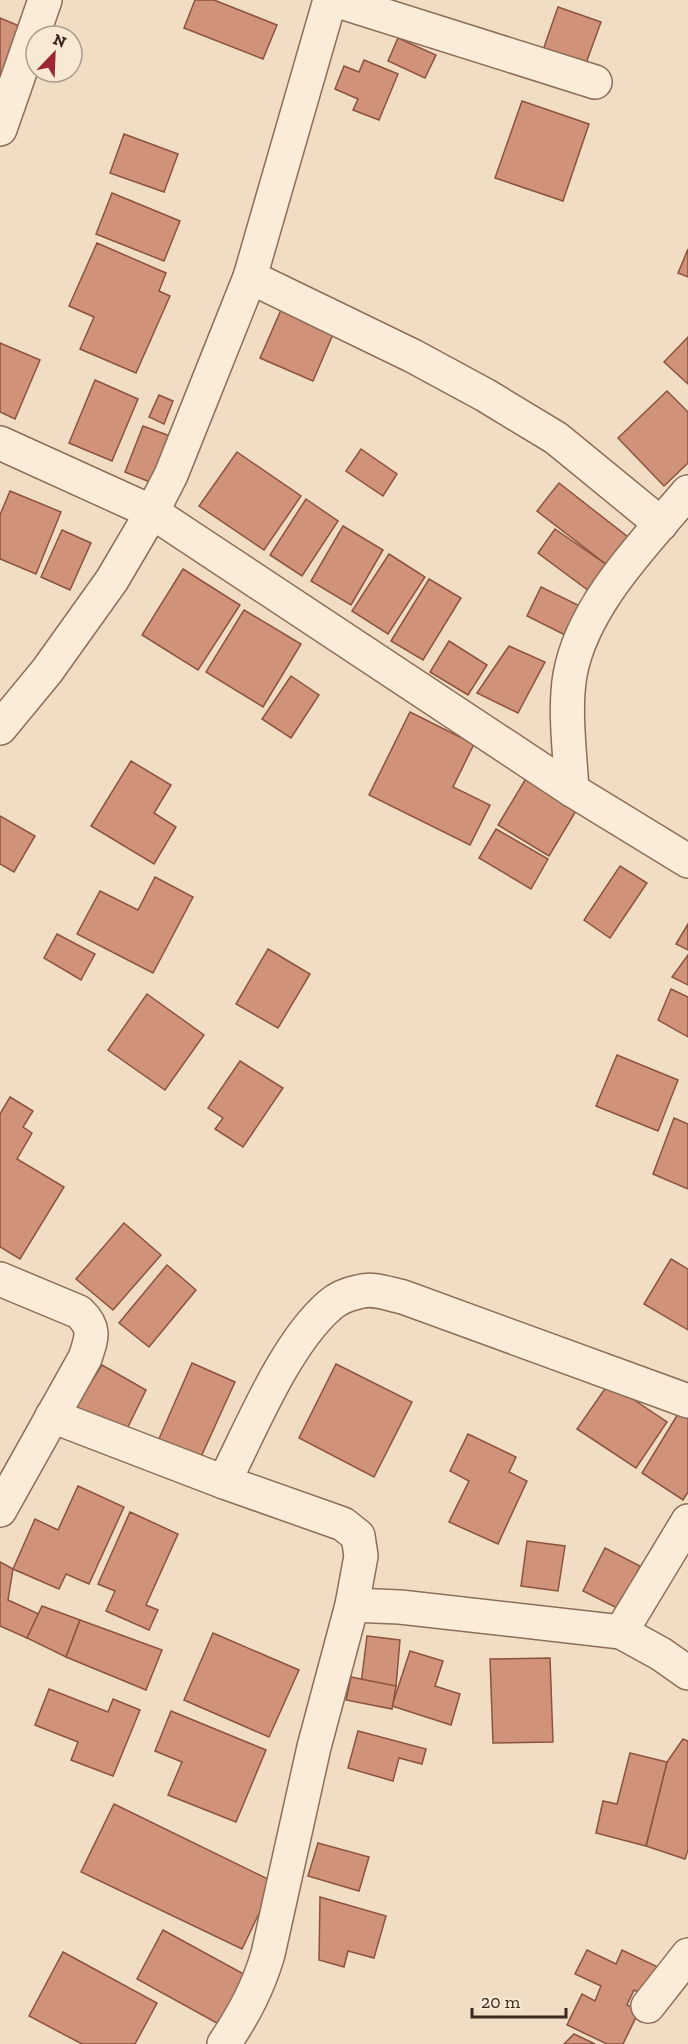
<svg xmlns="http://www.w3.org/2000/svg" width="688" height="2044" font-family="'Zilla Slab',serif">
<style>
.building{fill:#d09278;stroke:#8c533e;stroke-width:1.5}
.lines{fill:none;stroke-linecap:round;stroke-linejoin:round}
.minor-casing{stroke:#8c6e59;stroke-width:36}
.minor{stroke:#faecd8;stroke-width:33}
</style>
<rect width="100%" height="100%" fill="#f0ddc4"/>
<g class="building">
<polygon points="195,0 214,0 277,25 263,59 184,28"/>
<polygon points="558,7 601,22 585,66 543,50"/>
<polygon points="0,18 24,28 0,90"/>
<polygon points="398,38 436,55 425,78 388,61"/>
<polygon points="364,60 398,74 379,120 353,110 358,99 335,89 344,66 359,72"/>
<polygon points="522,101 589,124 563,201 495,178"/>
<polygon points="124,134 178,154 164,192 110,173"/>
<polygon points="112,193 180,221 164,261 96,234"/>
<polygon points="97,243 166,273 159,291 170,296 136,373 80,349 94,317 69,306"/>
<polygon points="688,249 688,277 678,273"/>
<polygon points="281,310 334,332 313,381 260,358"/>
<polygon points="688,337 688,384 664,362"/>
<polygon points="0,343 40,360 15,419 0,412"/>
<polygon points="95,380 138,399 112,461 69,443"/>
<polygon points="667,391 688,412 688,463 664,486 618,438"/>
<polygon points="159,395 173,401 164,424 149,417"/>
<polygon points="143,426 178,439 160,486 125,472"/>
<polygon points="361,449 397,474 383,496 346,471"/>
<polygon points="237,452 301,496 264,550 199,506"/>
<polygon points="559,483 628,537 607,565 537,511"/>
<polygon points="10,491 61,512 36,574 0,559 0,515"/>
<polygon points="306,499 338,521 302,576 270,555"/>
<polygon points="343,526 383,550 351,605 311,581"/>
<polygon points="555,529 607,565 589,591 538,553"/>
<polygon points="62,530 91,543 70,590 41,577"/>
<polygon points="389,554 425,577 388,634 352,611"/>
<polygon points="183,569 240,605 198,670 142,635"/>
<polygon points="429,579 461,598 423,660 391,641"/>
<polygon points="541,587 582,607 567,636 527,616"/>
<polygon points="244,610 301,644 263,707 206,672"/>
<polygon points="449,641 487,665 468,695 430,672"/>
<polygon points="509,646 545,662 518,713 477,693"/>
<polygon points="291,676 319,695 291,738 262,719"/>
<polygon points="410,712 474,744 453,787 490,805 470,845 369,795"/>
<polygon points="131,761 171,785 154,813 176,827 154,864 91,826"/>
<polygon points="528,775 579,806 549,856 498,825"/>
<polygon points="0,816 35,836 14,872 0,864"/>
<polygon points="496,829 548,859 531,889 479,858"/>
<polygon points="620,866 647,883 610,938 584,920"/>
<polygon points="155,877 193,897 153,973 77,934 100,891 138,910"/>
<polygon points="688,924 688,950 676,944"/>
<polygon points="57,934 95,954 81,980 44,958"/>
<polygon points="268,949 310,974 278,1028 236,1004"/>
<polygon points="688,955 688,985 672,977"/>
<polygon points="671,989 688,997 688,1037 658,1020"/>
<polygon points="147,994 204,1035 165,1090 108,1050"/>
<polygon points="617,1055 678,1080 658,1131 596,1106"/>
<polygon points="240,1061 283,1088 243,1147 215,1129 223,1118 208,1108"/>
<polygon points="10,1097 33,1111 23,1127 32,1133 17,1159 64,1187 20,1259 0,1247 0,1114"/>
<polygon points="674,1118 688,1124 688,1189 653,1174"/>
<polygon points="124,1223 161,1255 113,1310 76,1279"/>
<polygon points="671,1259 688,1269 688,1330 644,1304"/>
<polygon points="167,1265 196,1290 149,1347 119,1323"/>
<polygon points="192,1363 235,1382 200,1459 158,1441"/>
<polygon points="336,1364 412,1402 374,1477 299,1438"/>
<polygon points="102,1365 146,1390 122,1439 72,1411"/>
<polygon points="609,1383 667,1422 636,1468 577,1429"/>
<polygon points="681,1409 688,1412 688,1492 683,1500 642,1473"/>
<polygon points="468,1434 516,1457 509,1472 527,1481 498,1544 449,1522 469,1481 450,1471"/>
<polygon points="78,1486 124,1507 89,1584 66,1574 59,1589 13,1569 35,1519 58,1530"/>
<polygon points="130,1512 178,1534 146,1605 158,1610 149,1630 106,1611 115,1591 98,1584"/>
<polygon points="527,1541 565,1546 558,1591 521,1586"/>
<polygon points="605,1548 640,1566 619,1609 583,1591"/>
<polygon points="0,1562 13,1569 8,1600 39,1614 27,1638 0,1626"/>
<polygon points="42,1606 80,1620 66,1657 27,1638"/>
<polygon points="80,1620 162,1650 146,1690 66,1657"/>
<polygon points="213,1633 299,1670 269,1737 184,1700"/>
<polygon points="367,1636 400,1640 396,1686 361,1684"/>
<polygon points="410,1651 443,1661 435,1686 460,1694 451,1725 392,1706"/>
<polygon points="550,1658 553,1742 493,1743 490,1659"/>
<polygon points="351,1677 396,1686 392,1709 346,1700"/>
<polygon points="49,1689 108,1712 113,1699 140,1710 113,1776 71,1760 78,1742 35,1725"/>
<polygon points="171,1711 266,1750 236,1822 168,1795 182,1762 155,1751"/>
<polygon points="358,1731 426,1749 422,1764 399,1758 393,1781 348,1768"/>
<polygon points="683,1739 688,1741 688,1850 685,1859 646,1846 667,1762"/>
<polygon points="630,1753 667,1762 646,1846 596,1833 603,1801 617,1804"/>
<polygon points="114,1804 274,1882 242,1949 81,1872"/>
<polygon points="318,1843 369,1857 359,1891 308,1876"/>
<polygon points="320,1897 386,1916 374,1958 348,1951 344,1967 319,1960"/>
<polygon points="163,1930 251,1978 224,2027 137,1979"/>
<polygon points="587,1950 616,1964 622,1950 660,1968 647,1996 634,1990 627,2005 639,2011 623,2044 607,2044 567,2025 582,1994 595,2001 601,1986 575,1974"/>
<polygon points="63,1952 157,2003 135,2044 82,2044 29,2016"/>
<polygon points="574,2034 595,2044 564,2044"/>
</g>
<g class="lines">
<g class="minor-casing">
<g id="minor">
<polyline points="335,0 595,82"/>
<polyline points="0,129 45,0"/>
<polyline points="250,277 413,356 485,395 556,438 661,524"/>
<polyline points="0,443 152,512 572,790 688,861"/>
<polyline points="0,728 47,671 112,580 152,512 171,475 250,277 330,0"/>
<path d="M572 790C570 754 564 710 570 675 582 606 644 544 688 492"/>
<path d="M0 1279 79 1312C96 1328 92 1337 85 1358L0 1510"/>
<path d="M52 1416 224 1482 343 1524 358 1536 361 1556 352 1605 314 1747 268 1954C258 1988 244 2014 224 2044"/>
<path d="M224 1482C251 1429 285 1344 330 1305 337 1299 348 1294 358 1292 373 1287 388 1294 403 1297L688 1401"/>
<polyline points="352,1605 400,1607 621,1632 661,1654 688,1673"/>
<polyline points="621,1632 688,1521"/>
<polyline points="648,2006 688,1955"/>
</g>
</g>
<use href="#minor" class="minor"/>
</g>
<g transform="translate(54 54) rotate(23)"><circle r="28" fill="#f7e9d4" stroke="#ac9c8b" stroke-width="1.5"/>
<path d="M0-4.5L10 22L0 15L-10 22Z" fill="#9d2736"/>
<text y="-9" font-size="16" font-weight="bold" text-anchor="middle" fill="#3b281e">N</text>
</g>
<path d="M472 2008v9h94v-9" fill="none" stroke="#3b281e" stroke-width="3"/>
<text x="481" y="2008" font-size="18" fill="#3b281e" stroke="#f7e9d4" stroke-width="4.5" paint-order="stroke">20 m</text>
</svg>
